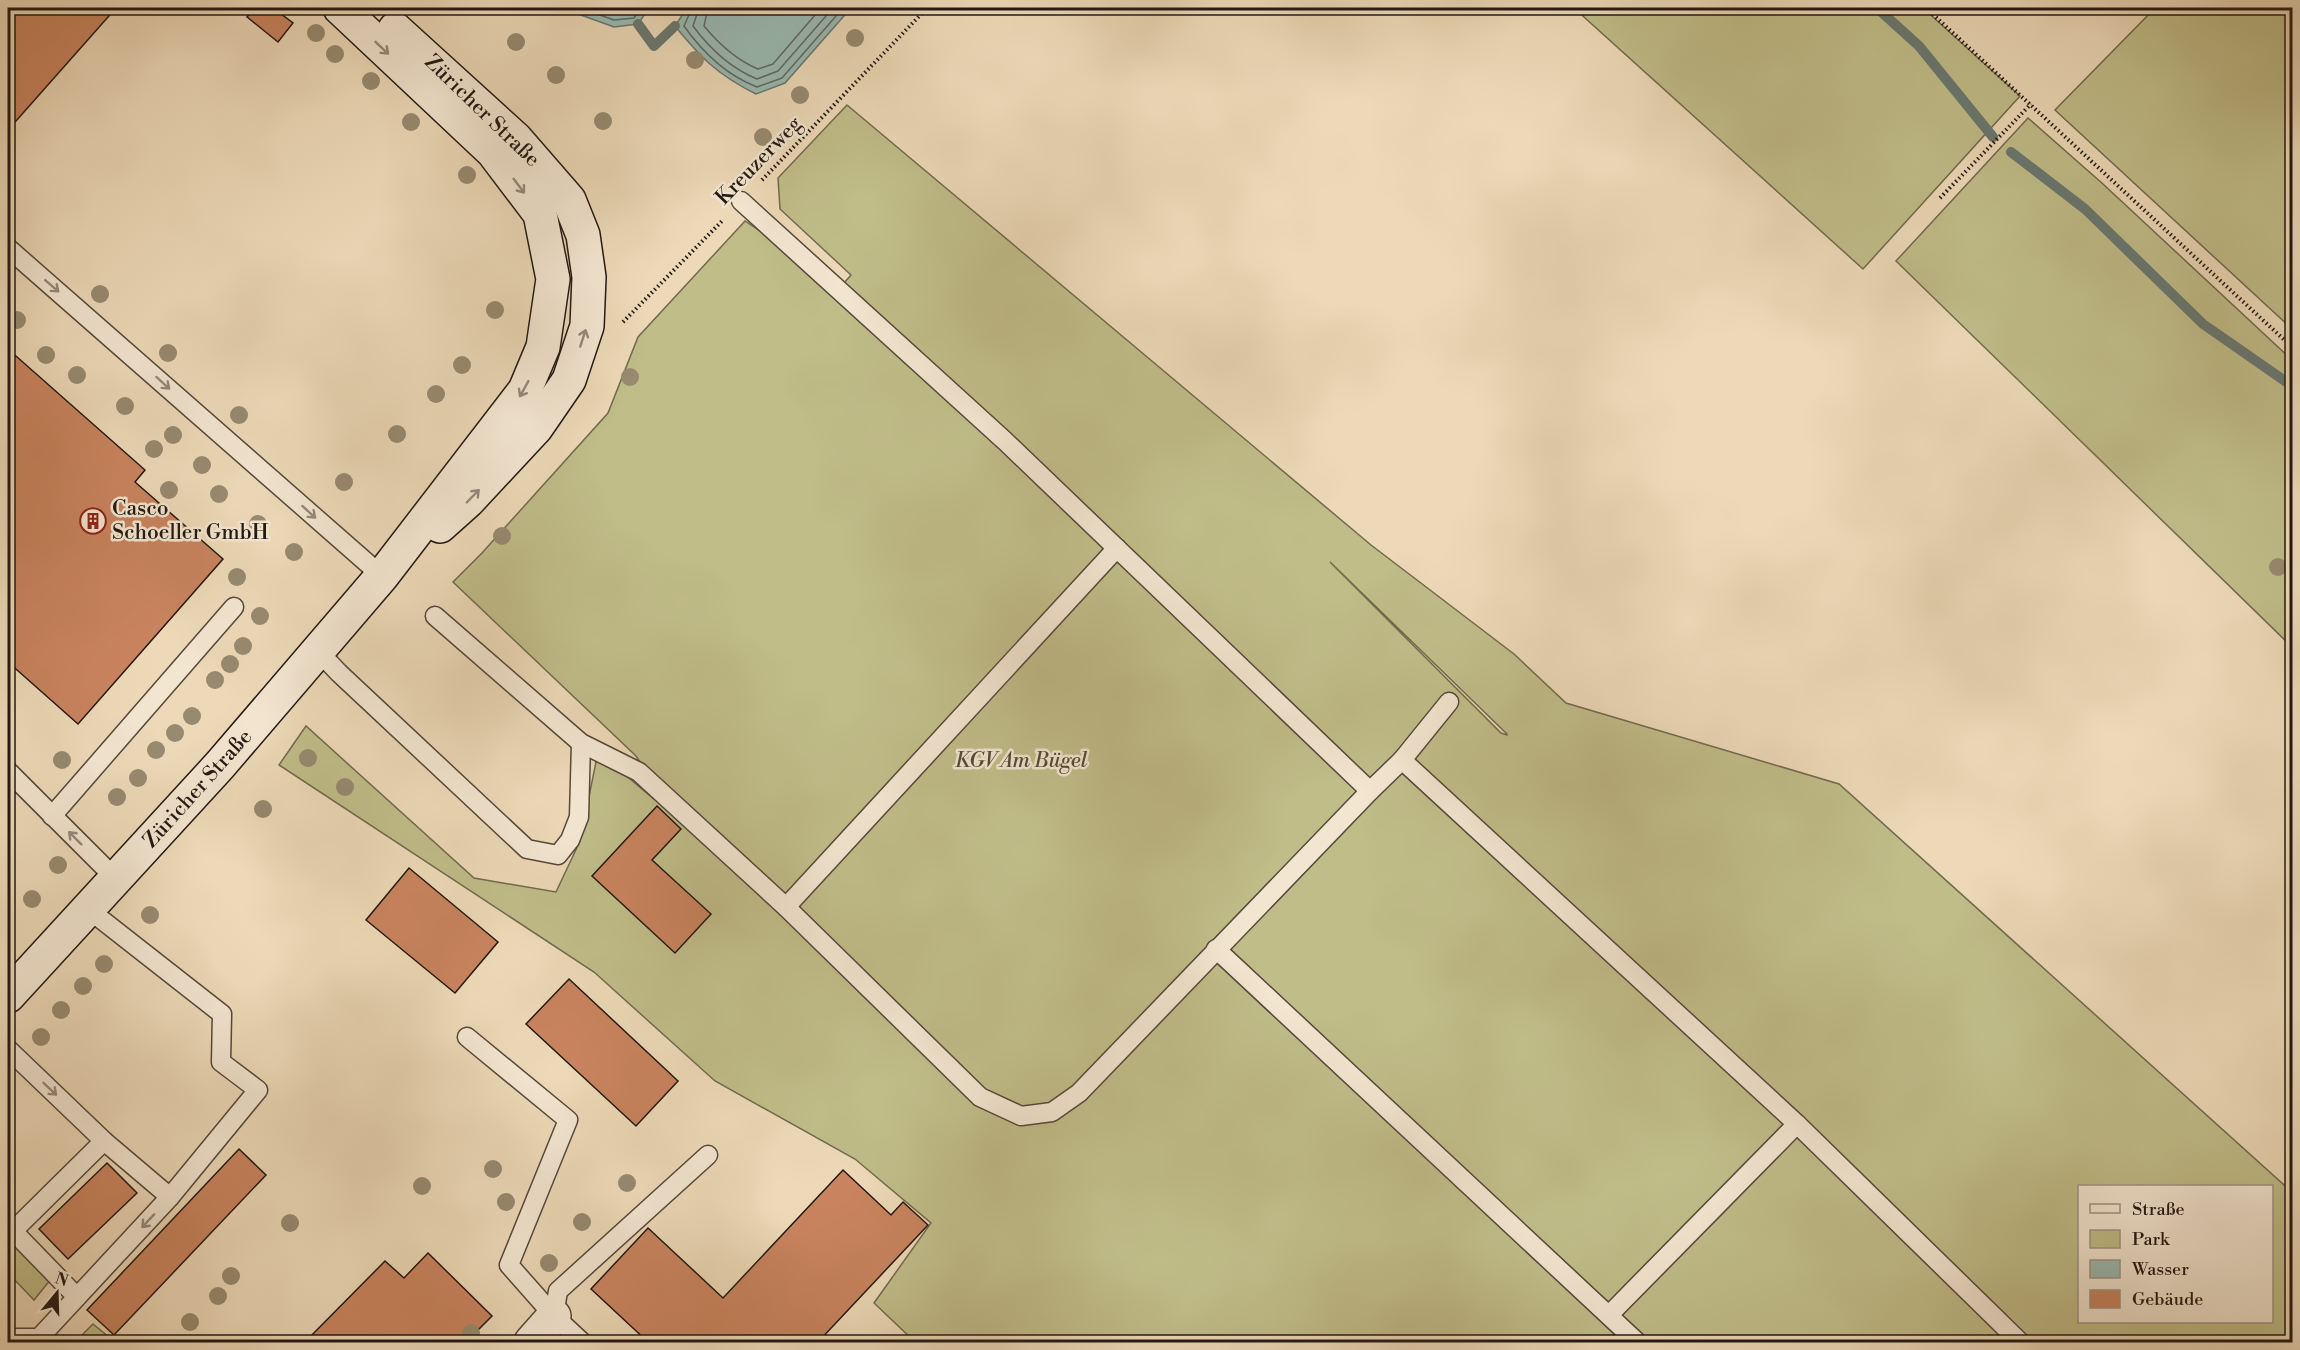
<svg xmlns="http://www.w3.org/2000/svg" width="2300" height="1350" font-family="'Libre Bodoni',serif">
<style>
.green{fill:#c0bd89;stroke:#716a4e;stroke-width:1.5;fill-rule:evenodd}
.water{fill:#99bab2;stroke:#697972;stroke-width:1.5}
.lines{fill:none;stroke-linecap:round;stroke-linejoin:round}
.shore{stroke:#5e6962;stroke-width:1.5}
.stream{stroke:#697972;stroke-width:10}
.building{fill:#c9845f;stroke:#221812;stroke-width:1.5}
.lane-casing{stroke:#55483c;stroke-width:21}
.street-casing{stroke:#55483c;stroke-width:36}
.secondary-casing{stroke:#221812;stroke-width:36}
.path{stroke:#221812;stroke-width:4;stroke-dasharray:1.5 3;stroke-linecap:butt}
.lane{stroke:#f3e6d1;stroke-width:18}
.street{stroke:#f3e6d1;stroke-width:33}
.secondary{stroke:#f3e6d1;stroke-width:33}
.tree{fill:#978a70}
.oneway{stroke:#95897b}
.labels{text-anchor:middle;dominant-baseline:central;stroke-width:5;stroke-linejoin:round;paint-order:stroke}
.street-label{font-size:21px;fill:#221812;stroke:#f3e6d1}
.poi-label{font-size:21px;fill:#221812;stroke:#f3e6d1;text-anchor:start}
.park-label{font-size:21px;font-style:italic;fill:#514a36;stroke:#f3e6d1}
</style>
<rect width="100%" height="100%" fill="#edd9b8"/>
<filter id="stains"><feTurbulence type="fractalNoise" baseFrequency=".00333" numOctaves="4"/><feColorMatrix values="0 0 0 0 .2 0 0 0 0 .09 0 0 0 0 .02 0 0 0 .5 -.17"/></filter>
<radialGradient id="worn" r=".72"><stop offset=".6" stop-color="#630" stop-opacity="0"/><stop offset="1" stop-color="#630" stop-opacity=".3"/></radialGradient>
<g class="green">
<polygon points="1574,8 1923,8 2020,96 1863,269"/>
<polygon points="2155,8 2292,8 2292,329 2055,110"/>
<path d="M847 105 1371 545 1514 654 1566 703 1839 784 2292 1192V1333L2285 1342H915L874 1303 931 1223 855 1159 715 1081 594 972 279 765 306 726 474 878 556 892 580 841 598 752 655 800 661 792 636 756 453 582 482 553 608 413 638 337 745 221 781 245 836 292 851 275 780 209 778 178ZM1330 562 1507 734V735L1501 733ZM2080 1186H2272V1322H2080Z"/>
<polygon points="2028,118 2103,184 2292,360 2292,647 1896,261"/>
<polygon points="8,1238 51,1279 34,1300 8,1273"/>
<polygon points="93,1324 115,1342 75,1342"/>
</g>
<g class="water">
<polygon points="570,8 649,8 638,24 614,27 581,15"/>
<path d="M687 8H851L785 83 756 94C718 75 702 59 675 26Z"/>
</g>
<g class="lines">
<g class="shore">
<polyline points="580,8 614,20 634,18 641,8"/>
<path d="M692 8 684 26C703 53 726 75 757 87L782 78 843 8"/>
<path d="M699 8 693 26C710 49 730 68 757 79L778 71 833 8"/>
<path d="M708 8 704 26C719 44 736 60 758 69L773 64 821 8"/>
</g>
<g class="stream">
<polyline points="1877,8 1919,46 1993,137"/>
<polyline points="638,24 654,46 675,26"/>
<polyline points="2011,152 2085,209 2203,324 2292,386"/>
</g>
</g>
<g class="building">
<polygon points="8,8 116,8 8,130"/>
<polygon points="254,8 273,8 293,23 278,42 247,17"/>
<polygon points="8,349 145,470 135,482 223,559 78,724 8,662"/>
<polygon points="657,806 681,829 652,860 711,914 675,953 592,876"/>
<polygon points="409,868 498,942 455,993 366,920"/>
<polygon points="569,979 678,1081 636,1126 526,1024"/>
<polygon points="239,1149 266,1175 114,1335 87,1310"/>
<polygon points="107,1163 137,1193 68,1259 39,1229"/>
<polygon points="843,1170 891,1215 903,1202 928,1225 818,1342 648,1342 591,1289 648,1228 723,1298"/>
<polygon points="428,1253 492,1316 466,1342 305,1342 385,1261 404,1278"/>
</g>
<g class="lines">
<g class="lane-casing">
<g id="lane">
<polyline points="741,201 1005,441 1370,791 1402,760 1797,1124 2020,1342"/>
<polyline points="8,248 382,576"/>
<polyline points="435,616 581,743 639,772 786,907 980,1097 1021,1116 1052,1112 1079,1093 1370,791"/>
<polyline points="318,651 339,673 527,849 558,855 570,840 579,817 581,743"/>
<polyline points="1402,760 1449,702"/>
<polyline points="8,771 116,879"/>
<polyline points="52,816 234,607"/>
<polyline points="786,907 1117,548"/>
<polyline points="88,909 222,1014 221,1062 258,1090 170,1197"/>
<polyline points="1216,949 1637,1342"/>
<polyline points="467,1037 568,1120 509,1265 554,1316 582,1342"/>
<polyline points="8,1049 104,1141 170,1197 39,1338 8,1338"/>
<polyline points="77,1297 13,1231 104,1141"/>
<polyline points="1609,1315 1797,1124"/>
<polyline points="554,1316 558,1291 708,1155"/>
</g>
</g>
<g class="street-casing">
<polyline id="street" points="531,1342 554,1316"/>
</g>
<g class="secondary-casing">
<g id="secondary">
<polyline points="395,29 516,139 569,200 583,235 589,277 587,326 569,380 536,428 468,501 440,526"/>
<polyline points="8,996 220,765 382,576 525,390 543,347 553,279 540,214 493,152 340,8"/>
</g>
</g>
<g class="path">
<polyline points="1926,8 2292,347"/>
<polyline points="762,180 927,8"/>
<polyline points="1940,198 2031,104"/>
<polyline points="623,322 723,220"/>
</g>
<use href="#lane" class="lane"/>
<use href="#street" class="street"/>
<use href="#secondary" class="secondary"/>
</g>
<g class="tree">
<circle cx="316" cy="33" r="9"/>
<circle cx="855" cy="38" r="9"/>
<circle cx="516" cy="42" r="9"/>
<circle cx="335" cy="54" r="9"/>
<circle cx="695" cy="60" r="9"/>
<circle cx="556" cy="75" r="9"/>
<circle cx="371" cy="81" r="9"/>
<circle cx="800" cy="95" r="9"/>
<circle cx="603" cy="121" r="9"/>
<circle cx="411" cy="122" r="9"/>
<circle cx="763" cy="137" r="9"/>
<circle cx="467" cy="175" r="9"/>
<circle cx="100" cy="294" r="9"/>
<circle cx="495" cy="310" r="9"/>
<circle cx="17" cy="320" r="9"/>
<circle cx="168" cy="353" r="9"/>
<circle cx="46" cy="355" r="9"/>
<circle cx="462" cy="365" r="9"/>
<circle cx="77" cy="375" r="9"/>
<circle cx="630" cy="377" r="9"/>
<circle cx="436" cy="394" r="9"/>
<circle cx="125" cy="406" r="9"/>
<circle cx="239" cy="415" r="9"/>
<circle cx="397" cy="434" r="9"/>
<circle cx="173" cy="435" r="9"/>
<circle cx="154" cy="449" r="9"/>
<circle cx="202" cy="465" r="9"/>
<circle cx="344" cy="482" r="9"/>
<circle cx="169" cy="490" r="9"/>
<circle cx="219" cy="494" r="9"/>
<circle cx="258" cy="524" r="9"/>
<circle cx="502" cy="536" r="9"/>
<circle cx="294" cy="552" r="9"/>
<circle cx="2278" cy="567" r="9"/>
<circle cx="237" cy="577" r="9"/>
<circle cx="260" cy="616" r="9"/>
<circle cx="243" cy="646" r="9"/>
<circle cx="230" cy="664" r="9"/>
<circle cx="215" cy="680" r="9"/>
<circle cx="192" cy="716" r="9"/>
<circle cx="175" cy="733" r="9"/>
<circle cx="156" cy="750" r="9"/>
<circle cx="308" cy="758" r="9"/>
<circle cx="62" cy="760" r="9"/>
<circle cx="138" cy="778" r="9"/>
<circle cx="345" cy="787" r="9"/>
<circle cx="117" cy="797" r="9"/>
<circle cx="263" cy="809" r="9"/>
<circle cx="58" cy="865" r="9"/>
<circle cx="32" cy="899" r="9"/>
<circle cx="150" cy="915" r="9"/>
<circle cx="104" cy="964" r="9"/>
<circle cx="83" cy="986" r="9"/>
<circle cx="61" cy="1010" r="9"/>
<circle cx="41" cy="1037" r="9"/>
<circle cx="493" cy="1169" r="9"/>
<circle cx="627" cy="1183" r="9"/>
<circle cx="422" cy="1186" r="9"/>
<circle cx="506" cy="1202" r="9"/>
<circle cx="582" cy="1222" r="9"/>
<circle cx="290" cy="1223" r="9"/>
<circle cx="549" cy="1263" r="9"/>
<circle cx="231" cy="1276" r="9"/>
<circle cx="218" cy="1296" r="9"/>
<circle cx="190" cy="1322" r="9"/>
<circle cx="471" cy="1333" r="9"/>
</g>
<defs><path id="oneway-shaft" d="M-6 0H5M1.5-3L5.5 0L1.5 3" fill="none" stroke-width="1.6" stroke-linecap="round" stroke-linejoin="round" transform="scale(1.5)"/></defs>
<g class="oneway">
<use href="#oneway-shaft" transform="translate(382 48) rotate(43)"/>
<use href="#oneway-shaft" transform="translate(519 186) rotate(53)"/>
<use href="#oneway-shaft" transform="translate(52 286) rotate(41)"/>
<use href="#oneway-shaft" transform="translate(583 338) rotate(-72)"/>
<use href="#oneway-shaft" transform="translate(163 383) rotate(42)"/>
<use href="#oneway-shaft" transform="translate(524 389) rotate(119)"/>
<use href="#oneway-shaft" transform="translate(473 496) rotate(-46)"/>
<use href="#oneway-shaft" transform="translate(309 512) rotate(42)"/>
<use href="#oneway-shaft" transform="translate(75 838) rotate(-135)"/>
<use href="#oneway-shaft" transform="translate(50 1089) rotate(43)"/>
<use href="#oneway-shaft" transform="translate(148 1221) rotate(133)"/>
</g>
<defs>
<g id="building-ring" transform="scale(1.35)"><circle r="9.5" fill="#f3e6d1" stroke="#8f2418" stroke-width="1.5"/><path d="M-4-6H4V6H1V3H-1V6H-4ZM-2.5-4.3h1.7v1.8h-1.7ZM.8-4.3h1.7v1.8H.8ZM-2.5-1h1.7V.8h-1.7ZM.8-1h1.7V.8H.8Z" fill="#8f2418"/></g>
</defs>
<g fill-rule="evenodd">
<use href="#building-ring" x="93" y="521"/>
</g>
<g class="labels">
<g class="street-label">
<text transform="translate(482 111) rotate(44)">Züricher Straße</text>
<text transform="translate(759 161) rotate(-46)">Kreuzerweg</text>
<text transform="translate(198 789) rotate(-48)">Züricher Straße</text>
</g>
<g class="poi-label">
<text x="112" y="509">Casco<tspan x="112" dy="24">Schoeller GmbH</tspan></text>
</g>
<g class="park-label">
<text x="1021" y="761">KGV Am Bügel</text>
</g>
</g>
<rect width="2300" height="1350" fill="none" stroke="#edd9b8" stroke-width="30"/>
<rect x="9" y="9" width="2282" height="1332" fill="none" stroke="#221812" stroke-width="3"/>
<rect x="15" y="15" width="2270" height="1320" fill="none" stroke="#221812" stroke-width="1.5"/>
<rect x="2078" y="1185" width="195" height="138" fill="#f3e6d1" stroke="#9f9485" stroke-width="1.5"/>
<rect x="2090" y="1204" width="30" height="9" fill="#f3e6d1" stroke="#9f9485" stroke-width="1.5"/>
<text x="2132" y="1215" font-size="18" fill="#221812">Straße</text>
<rect x="2090" y="1230" width="30" height="18" fill="#c0bd89" stroke="#9f9485" stroke-width="1.5"/>
<text x="2132" y="1245" font-size="18" fill="#221812">Park</text>
<rect x="2090" y="1260" width="30" height="18" fill="#99bab2" stroke="#9f9485" stroke-width="1.5"/>
<text x="2132" y="1275" font-size="18" fill="#221812">Wasser</text>
<rect x="2090" y="1290" width="30" height="18" fill="#c9845f" stroke="#9f9485" stroke-width="1.5"/>
<text x="2132" y="1305" font-size="18" fill="#221812">Gebäude</text>
<g transform="translate(57 1293) rotate(19)" stroke="#f3e6d1" stroke-width="4.5" paint-order="stroke">
<path d="M0-4.5L10 22L0 15L-10 22Z" fill="#221812"/>
<text y="-9" font-size="16" font-weight="bold" text-anchor="middle" fill="#221812">N</text>
</g>
<rect width="100%" height="100%" filter="url(#stains)"/>
<rect width="100%" height="100%" fill="url(#worn)"/>
</svg>
